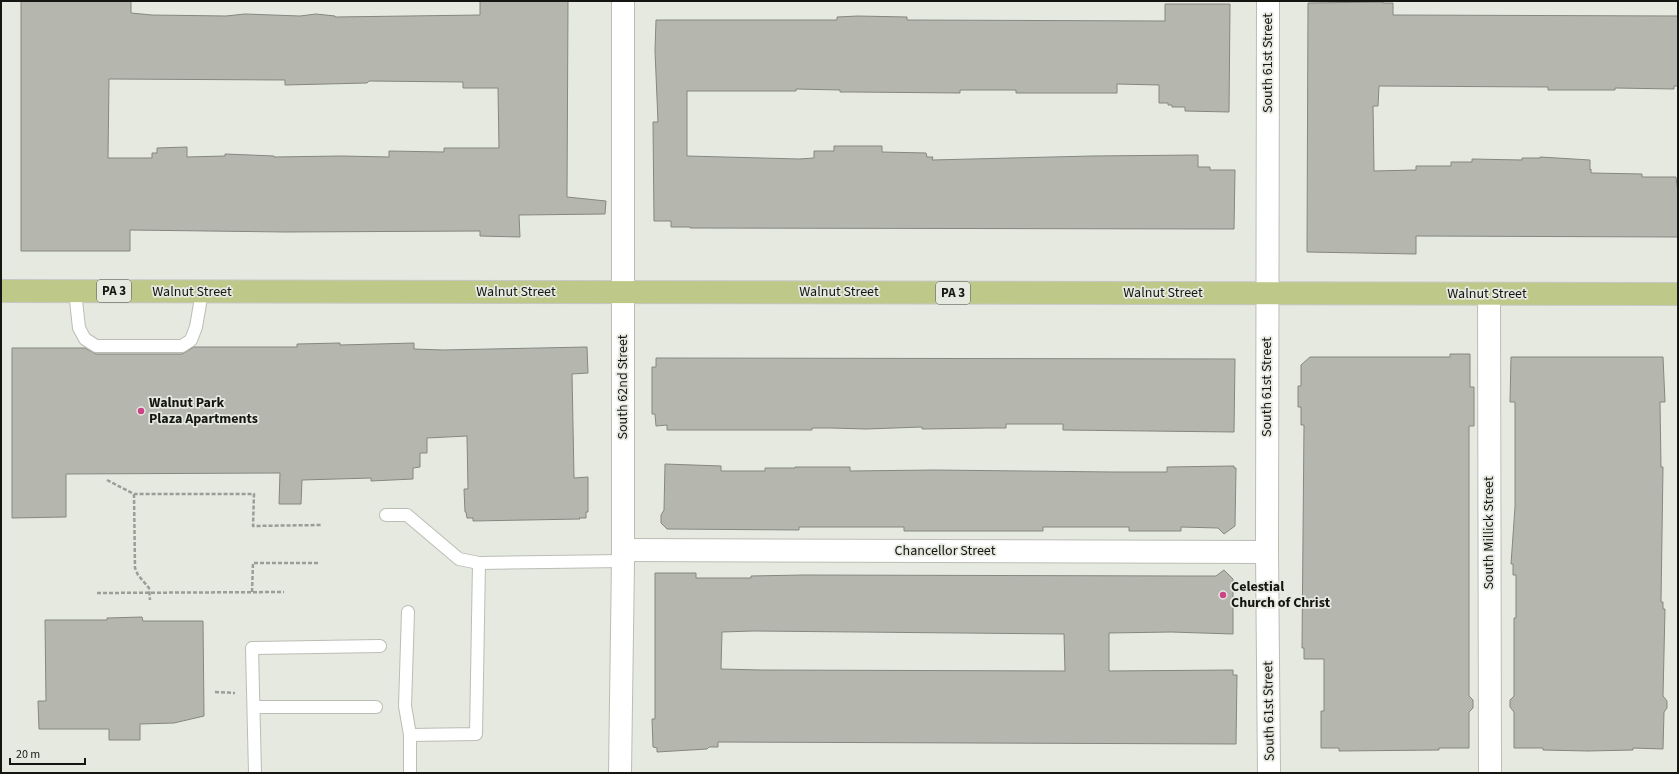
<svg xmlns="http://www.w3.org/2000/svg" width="1679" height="774" font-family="'Source Sans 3',sans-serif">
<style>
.building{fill:#b5b7af;stroke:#868880;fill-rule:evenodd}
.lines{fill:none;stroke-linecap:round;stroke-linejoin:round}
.service-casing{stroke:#bbbdb5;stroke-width:14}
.minor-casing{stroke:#bbbdb5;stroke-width:24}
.primary-casing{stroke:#c7c7c6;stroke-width:24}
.path{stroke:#9b9d96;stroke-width:2.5;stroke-dasharray:4 2;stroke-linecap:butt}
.service{stroke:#fff;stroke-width:12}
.minor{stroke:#fff;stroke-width:22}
.primary{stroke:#bec888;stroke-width:22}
.poi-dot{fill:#ca4486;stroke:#e6e9e0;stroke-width:1.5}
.labels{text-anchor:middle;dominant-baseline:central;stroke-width:3.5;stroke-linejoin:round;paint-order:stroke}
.shield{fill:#e6e9e0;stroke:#545550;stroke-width:1}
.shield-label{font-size:13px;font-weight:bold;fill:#151512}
.street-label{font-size:14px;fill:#151512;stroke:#e6e9e0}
.poi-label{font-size:14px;font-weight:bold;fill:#151512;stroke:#e6e9e0;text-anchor:start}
</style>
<rect width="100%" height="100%" fill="#e6e9e0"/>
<g class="building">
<path d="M21 1H131V13L152 15 226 16 245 14 300 16 316 14 335 16V17L480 15V1H568L567 197 606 201 605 214 519 215 520 237 480 236V231L285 232 130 230V251H21ZM109 79 285 80V85L367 83 369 81 463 82V88H498L499 148H444V152L389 151V157L341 156 274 157V156L225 154V156L187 157V147L157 148V153H152V158H108Z"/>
<polygon points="1383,2 1383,3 1393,3 1393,15 1678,16 1678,86 1674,86 1674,89 1615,88 1615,90 1548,90 1548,87 1379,86 1378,106 1373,106 1374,171 1416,170 1416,166 1451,166 1451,162 1472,162 1472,159 1522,160 1522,158 1540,158 1540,157 1590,160 1590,170 1591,169 1591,173 1642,174 1642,177 1676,177 1678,193 1678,237 1416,236 1416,254 1307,252 1308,3"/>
<polygon points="1165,4 1230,4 1229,112 1185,111 1185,107 1172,107 1172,105 1168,105 1168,103 1159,103 1159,85 1117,84 1117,93 1016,93 1016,90 960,90 960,93 854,92 840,92 840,90 796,89 796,91 687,91 687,156 799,159 814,158 814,151 834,151 834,146 882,146 882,152 926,153 927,157 933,157 932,160 1092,156 1198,155 1198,167 1210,167 1210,170 1235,170 1234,229 690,228 690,227 671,227 671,221 654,221 653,122 658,122 655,51 656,20 837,20 837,17 858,16 907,17 907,20 1165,21"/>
<polygon points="340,343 340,345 414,343 414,349 443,350 587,347 588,373 572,374 574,478 588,477 588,512 586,512 586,518 579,518 580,519 473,521 473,518 467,518 466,512 465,512 464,489 468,489 467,436 427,438 427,453 420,453 420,467 413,468 413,479 371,481 371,478 302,480 301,504 279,504 280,473 66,474 66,517 12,518 12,348 85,348 96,354 182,354 194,347 297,347 297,344"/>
<polygon points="1450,354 1470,354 1470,387 1474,387 1474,426 1469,426 1469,696 1473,700 1473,708 1469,712 1469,748 1439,748 1439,750 1339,751 1339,748 1321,748 1321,711 1324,711 1324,659 1304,659 1304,648 1302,648 1304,425 1301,425 1301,407 1298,407 1298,386 1301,386 1301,365 1310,357 1450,357"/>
<polygon points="1511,357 1663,357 1665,402 1660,402 1661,467 1663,467 1661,602 1663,602 1663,609 1665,609 1663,696 1667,701 1667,708 1664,712 1663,749 1633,748 1633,750 1588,751 1543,750 1543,748 1514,748 1514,712 1510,707 1510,700 1514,696 1514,618 1516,618 1516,575 1513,575 1513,564 1511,564 1515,507 1515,402 1510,402"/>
<polygon points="656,358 1235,359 1234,432 1063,430 1063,424 1006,424 1006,428 988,428 922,429 922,427 866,429 831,428 812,428 812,430 667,430 667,425 656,426 655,414 652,414 652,367 656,367"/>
<polygon points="665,464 721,466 721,471 765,471 765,468 795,468 795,467 850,467 850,471 934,470 1114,472 1167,472 1167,467 1234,466 1234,468 1236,468 1235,526 1224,534 1218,528 1181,527 1181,531 1129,531 1129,527 1043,527 1043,531 904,531 904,527 799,527 799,530 667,529 661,523 661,515 664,510"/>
<path d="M1224 570 1233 579V634L1171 632 1109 633V671L1233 670V675H1237L1236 744 718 742V747H709L707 749 657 752V748L653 747 652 719H655V573H696V578H751V576L804 575 1182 576H1216ZM753 631 1064 634 1065 671 762 670 721 669 722 632Z"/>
<polygon points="142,617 143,621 203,621 204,716 174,723 140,724 140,740 109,740 109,729 39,729 38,701 46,701 45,620 107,620 107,618"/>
</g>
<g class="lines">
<g class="service-casing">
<g id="service">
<polyline points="75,291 79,328 85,339 96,346 182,346 191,340 196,327 202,292"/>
<polyline points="386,515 407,515 459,559 479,563 623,561"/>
<polyline points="408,612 405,706 410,735"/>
<polyline points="254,707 376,707"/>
<polyline points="255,773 252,648 380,646"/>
<polyline points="410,773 410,735 476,734 479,563"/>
</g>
</g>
<g class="minor-casing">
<g id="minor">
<polyline points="1268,1 1267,552 1269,773"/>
<polyline points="1489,294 1490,773"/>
<polyline points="623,550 1267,552"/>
<polyline points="620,773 623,561 623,1"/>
</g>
</g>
<g class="primary-casing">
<polyline id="primary" points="1,291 1678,294"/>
</g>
<g class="path">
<polyline points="107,480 134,494 254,494 253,526 321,525"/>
<polyline points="134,494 135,568 138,575 149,588 150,600"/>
<polyline points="252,592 253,563 320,563"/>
<polyline points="97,593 284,592"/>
<polyline points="215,692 235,693"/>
</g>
<use href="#service" class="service"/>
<use href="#minor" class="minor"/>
<use href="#primary" class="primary"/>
</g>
<g class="poi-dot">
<circle cx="141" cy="411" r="4"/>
<circle cx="1223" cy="595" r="4"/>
</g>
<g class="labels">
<g class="shield">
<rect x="97" y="280" width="34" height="22" rx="3"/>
<rect x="936" y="282" width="34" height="22" rx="3"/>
</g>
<g class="shield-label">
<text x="114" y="291">PA 3</text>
<text x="953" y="293">PA 3</text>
</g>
<g class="street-label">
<text transform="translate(1268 63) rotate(-90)">South 61st Street</text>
<text x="192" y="292">Walnut Street</text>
<text x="516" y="292">Walnut Street</text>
<text x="839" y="292">Walnut Street</text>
<text x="1163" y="293">Walnut Street</text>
<text x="1487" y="294">Walnut Street</text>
<text transform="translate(623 387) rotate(-90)">South 62nd Street</text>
<text transform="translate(1267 387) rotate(-90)">South 61st Street</text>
<text transform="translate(1489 533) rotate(-90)">South Millick Street</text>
<text x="945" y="551">Chancellor Street</text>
<text transform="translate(1269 711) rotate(-91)">South 61st Street</text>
</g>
<g class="poi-label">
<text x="149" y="403">Walnut Park<tspan x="149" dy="16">Plaza Apartments</tspan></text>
<text x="1231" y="587">Celestial<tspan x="1231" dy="16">Church of Christ</tspan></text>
</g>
</g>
<rect width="1679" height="774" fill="none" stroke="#151512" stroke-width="4"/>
<path d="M10 758v6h75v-6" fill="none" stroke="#151512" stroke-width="2"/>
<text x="16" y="758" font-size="12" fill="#151512" stroke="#e6e9e0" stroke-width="3" paint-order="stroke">20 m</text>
</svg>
